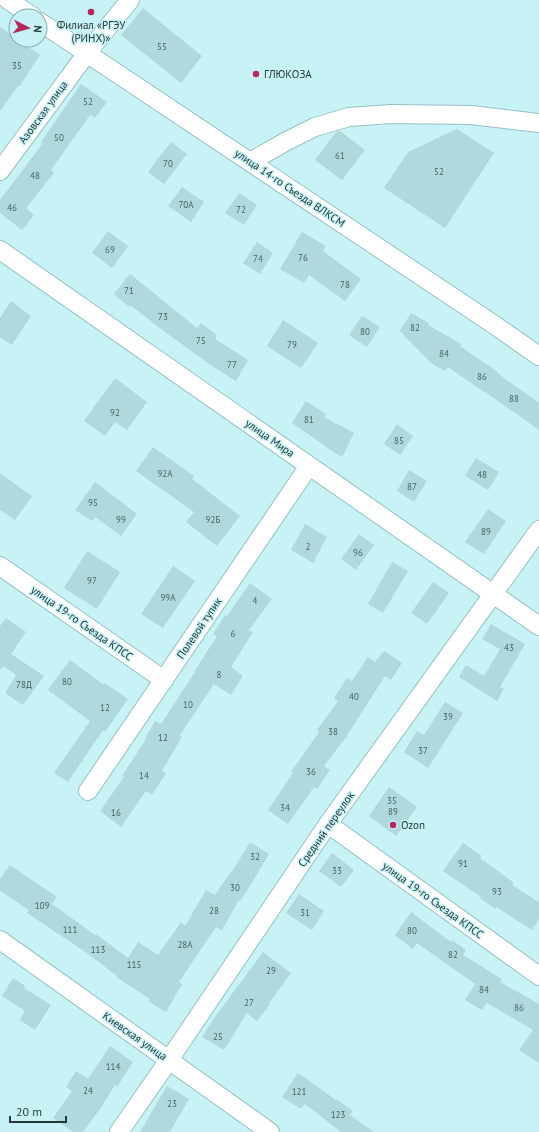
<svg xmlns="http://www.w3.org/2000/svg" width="539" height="1132" font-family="'PT Sans',sans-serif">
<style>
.building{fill:#afd9dd}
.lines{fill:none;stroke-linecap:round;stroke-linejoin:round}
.minor-casing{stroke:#96c0c4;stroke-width:20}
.minor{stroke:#fff;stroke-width:18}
.poi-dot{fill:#b62759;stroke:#c7f3f6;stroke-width:1.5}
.labels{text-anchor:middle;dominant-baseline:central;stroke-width:3;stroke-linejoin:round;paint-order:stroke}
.number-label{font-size:9px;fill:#496062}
.poi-label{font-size:11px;fill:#273839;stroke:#c7f3f6;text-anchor:start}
.street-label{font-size:11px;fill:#273839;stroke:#c7f3f6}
</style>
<rect width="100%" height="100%" fill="#c7f3f6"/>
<g class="building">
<polygon points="143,8 202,56 181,83 121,35"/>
<polygon points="0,27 16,38 16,40 18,40 40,55 19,87 18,86 0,111"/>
<polygon points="81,84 107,102 95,118 90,115 51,170 54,173 26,208 34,215 22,230 0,213 0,200 43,143 41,142"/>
<polygon points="457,129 494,153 445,228 384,188 408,152"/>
<polygon points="340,131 365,150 342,180 315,160 336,132"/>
<polygon points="171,142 187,154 164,184 148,172"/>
<polygon points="182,187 204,202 191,222 168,206"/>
<polygon points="239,193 257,205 244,225 225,213"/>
<polygon points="108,231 128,246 112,268 92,253"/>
<polygon points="302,232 326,246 323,251 361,279 345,301 309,275 304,283 280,269"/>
<polygon points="257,242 273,253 260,274 243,263"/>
<polygon points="130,274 197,328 201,323 217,335 215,339 248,360 236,381 215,368 165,332 130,305 129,307 114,294"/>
<polygon points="11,301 31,316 12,345 0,337 0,318"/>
<polygon points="411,313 429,323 428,325 461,344 460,346 498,372 497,373 539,403 539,430 484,391 484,392 448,367 445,371 432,364 400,331"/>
<polygon points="362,316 380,327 367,347 349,335"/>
<polygon points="283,320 318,343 301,368 267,346"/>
<polygon points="115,378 147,402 127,430 115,422 105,436 84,421"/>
<polygon points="306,401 326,414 324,417 354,433 342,457 327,448 327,447 292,423"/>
<polygon points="397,424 413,436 400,455 384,444"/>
<polygon points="153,447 194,476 192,479 240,516 217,546 186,522 194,512 136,471"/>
<polygon points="476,458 499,472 488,490 465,476"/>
<polygon points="409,470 427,481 414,502 397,491"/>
<polygon points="0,473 32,496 15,520 0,510"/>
<polygon points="95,482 137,514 121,536 95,517 92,521 75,510"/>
<polygon points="488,509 506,521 484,554 465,542"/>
<polygon points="305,524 327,537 313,563 291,550"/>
<polygon points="359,534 374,545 356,570 341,559"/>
<polygon points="87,551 120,572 97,609 64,588"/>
<polygon points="392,562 408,571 383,613 368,604"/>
<polygon points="173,566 195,581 163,628 141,614"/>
<polygon points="433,582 449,593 427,624 411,613"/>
<polygon points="250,583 272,599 249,630 253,632 231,667 243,676 231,695 214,684 180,735 182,737 162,771 166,773 152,795 146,791 121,827 100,811 124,777 122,776 146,739 145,738 155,721 161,724 195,672 194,672 217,636 213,634 225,615 227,616"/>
<polygon points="6,618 26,632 11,654 44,676 23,705 5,693 16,675 3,666 0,670 0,626"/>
<polygon points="491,624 525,644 500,687 504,689 497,701 459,677 466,665 484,676 500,649 482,639"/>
<polygon points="384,651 402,663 391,680 385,676 346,737 324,766 330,770 317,789 314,787 288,824 268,810 293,773 291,772 319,732 317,730 338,701 334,698 347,678 352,681 368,657 375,662"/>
<polygon points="70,660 104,685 105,683 128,699 105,732 103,730 68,782 54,773 90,721 48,690"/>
<polygon points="445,702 463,713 428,768 404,752 417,731 424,735"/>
<polygon points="389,787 417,807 396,836 369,816"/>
<polygon points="250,842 269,854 250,886 240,901 239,900 222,930 216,927 179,982 182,984 166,1012 149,1002 150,999 116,977 117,976 84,951 27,913 29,910 0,891 0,879 10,865 24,875 57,897 52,904 95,935 96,934 128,958 138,942 158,955 181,922 185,926 206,890 215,895 230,873 231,873"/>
<polygon points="463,843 482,856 480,858 514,883 512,885 539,902 539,919 532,930 496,907 495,909 480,898 481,897 443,871"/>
<polygon points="332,853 354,870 341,887 319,871"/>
<polygon points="299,894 324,911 312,930 286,913"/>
<polygon points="411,912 451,942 452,940 466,950 463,955 502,979 500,982 539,1004 539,1063 519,1050 533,1030 487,1003 482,1010 465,1000 475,984 417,943 413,949 395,935"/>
<polygon points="263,952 291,973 269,1003 270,1004 257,1021 247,1013 224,1050 202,1037 212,1021"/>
<polygon points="13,978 25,986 24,988 51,1005 35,1030 20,1020 25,1011 2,996"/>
<polygon points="110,1046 133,1062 117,1087 115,1085 100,1109 83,1132 73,1132 53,1118 72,1091 66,1087 76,1071 88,1079"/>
<polygon points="298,1073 336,1100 336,1099 353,1111 350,1115 374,1132 341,1132 305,1104 301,1109 282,1097"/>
<polygon points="167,1086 189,1099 170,1132 140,1132"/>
</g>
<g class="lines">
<g class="minor-casing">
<g id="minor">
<polyline points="8,0 32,16"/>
<polyline points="40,22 490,322 539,356"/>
<polyline points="250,162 285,142 315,127 349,117 391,114 471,115 539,123"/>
<polyline points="0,171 87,53 130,0"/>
<polyline points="0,250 539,626"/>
<polyline points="0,566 164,680"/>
<polyline points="88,791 309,466"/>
<polyline points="328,824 539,976"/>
<polyline points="0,940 270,1132"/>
<polyline points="119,1132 169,1060 328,824 539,530"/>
</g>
</g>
<use href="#minor" class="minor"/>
</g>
<g class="poi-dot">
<circle cx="91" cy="12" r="4"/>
<circle cx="256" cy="74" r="4"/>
<circle cx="393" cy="825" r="4"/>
</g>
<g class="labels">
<g class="number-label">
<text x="162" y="46">55</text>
<text x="17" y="65">35</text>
<text x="88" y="101">52</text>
<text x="59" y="137">50</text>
<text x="340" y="155">61</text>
<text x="168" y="163">70</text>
<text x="439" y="171">52</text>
<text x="35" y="175">48</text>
<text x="186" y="204">70А</text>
<text x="12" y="207">46</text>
<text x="241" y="209">72</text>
<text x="110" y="249">69</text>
<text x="303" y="257">76</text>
<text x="258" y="258">74</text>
<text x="345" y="284">78</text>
<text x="129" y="290">71</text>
<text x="163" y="316">73</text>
<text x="415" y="327">82</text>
<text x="365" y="331">80</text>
<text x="201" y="340">75</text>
<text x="292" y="344">79</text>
<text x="444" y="353">84</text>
<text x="232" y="364">77</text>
<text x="482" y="376">86</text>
<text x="514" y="398">88</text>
<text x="115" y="412">92</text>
<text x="309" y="419">81</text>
<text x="399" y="440">85</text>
<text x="165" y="473">92А</text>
<text x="482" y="474">48</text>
<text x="412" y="486">87</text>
<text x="93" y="502">95</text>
<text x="121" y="519">99</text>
<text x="213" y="519">92Б</text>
<text x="486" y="531">89</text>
<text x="308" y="546">2</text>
<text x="358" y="552">96</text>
<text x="92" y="580">97</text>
<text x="168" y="597">99А</text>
<text x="255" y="600">4</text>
<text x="233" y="633">6</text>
<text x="509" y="647">43</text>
<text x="219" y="674">8</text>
<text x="67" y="681">80</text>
<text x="24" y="684">78Д</text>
<text x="354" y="696">40</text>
<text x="188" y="704">10</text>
<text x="105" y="707">12</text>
<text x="448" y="716">39</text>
<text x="333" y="731">38</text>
<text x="163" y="737">12</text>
<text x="423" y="750">37</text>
<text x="311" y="771">36</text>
<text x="144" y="775">14</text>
<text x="392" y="800">35</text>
<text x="285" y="807">34</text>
<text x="393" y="811">89</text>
<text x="116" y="812">16</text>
<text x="255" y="856">32</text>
<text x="463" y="863">91</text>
<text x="337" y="870">33</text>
<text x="235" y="887">30</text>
<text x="497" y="891">93</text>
<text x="42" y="905">109</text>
<text x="214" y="910">28</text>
<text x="305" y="912">31</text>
<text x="70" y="929">111</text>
<text x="412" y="930">80</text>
<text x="185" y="944">28А</text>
<text x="98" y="949">113</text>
<text x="453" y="954">82</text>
<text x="134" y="964">115</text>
<text x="271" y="970">29</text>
<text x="484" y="989">84</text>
<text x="249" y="1002">27</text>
<text x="519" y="1007">86</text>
<text x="218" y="1036">25</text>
<text x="113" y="1066">114</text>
<text x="88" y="1090">24</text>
<text x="299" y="1091">121</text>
<text x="172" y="1103">23</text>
<text x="338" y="1114">123</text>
</g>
<g class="poi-label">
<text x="91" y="25" text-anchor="middle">Филиал «РГЭУ<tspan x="91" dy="13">(РИНХ)»</tspan></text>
<text x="264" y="74">ГЛЮКОЗА</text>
<text x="401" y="825">Ozon</text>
</g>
<g class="street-label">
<text transform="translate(43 112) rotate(-54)">Азовская улица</text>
<text transform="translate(290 188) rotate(34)">улица 14-го Съезда ВЛКСМ</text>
<text transform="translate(270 438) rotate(35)">улица Мира</text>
<text transform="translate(82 623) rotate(35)">улица 19-го Съезда КПСС</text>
<text transform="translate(199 628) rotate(-56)">Полевой тупик</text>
<text transform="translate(326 829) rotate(-55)">Средний переулок</text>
<text transform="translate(433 900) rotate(36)">улица 19-го Съезда КПСС</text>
<text transform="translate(135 1036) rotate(35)">Киевская улица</text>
</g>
</g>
<g transform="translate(28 28) rotate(96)"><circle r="19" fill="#c7f3f6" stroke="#87a8aa"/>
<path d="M0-3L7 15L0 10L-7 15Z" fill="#b62759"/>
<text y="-6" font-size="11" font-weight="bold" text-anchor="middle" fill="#273839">N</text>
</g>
<path d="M10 1116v6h56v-6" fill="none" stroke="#273839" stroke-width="2"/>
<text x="16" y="1116" font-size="12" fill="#273839" stroke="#c7f3f6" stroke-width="3" paint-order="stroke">20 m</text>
</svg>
